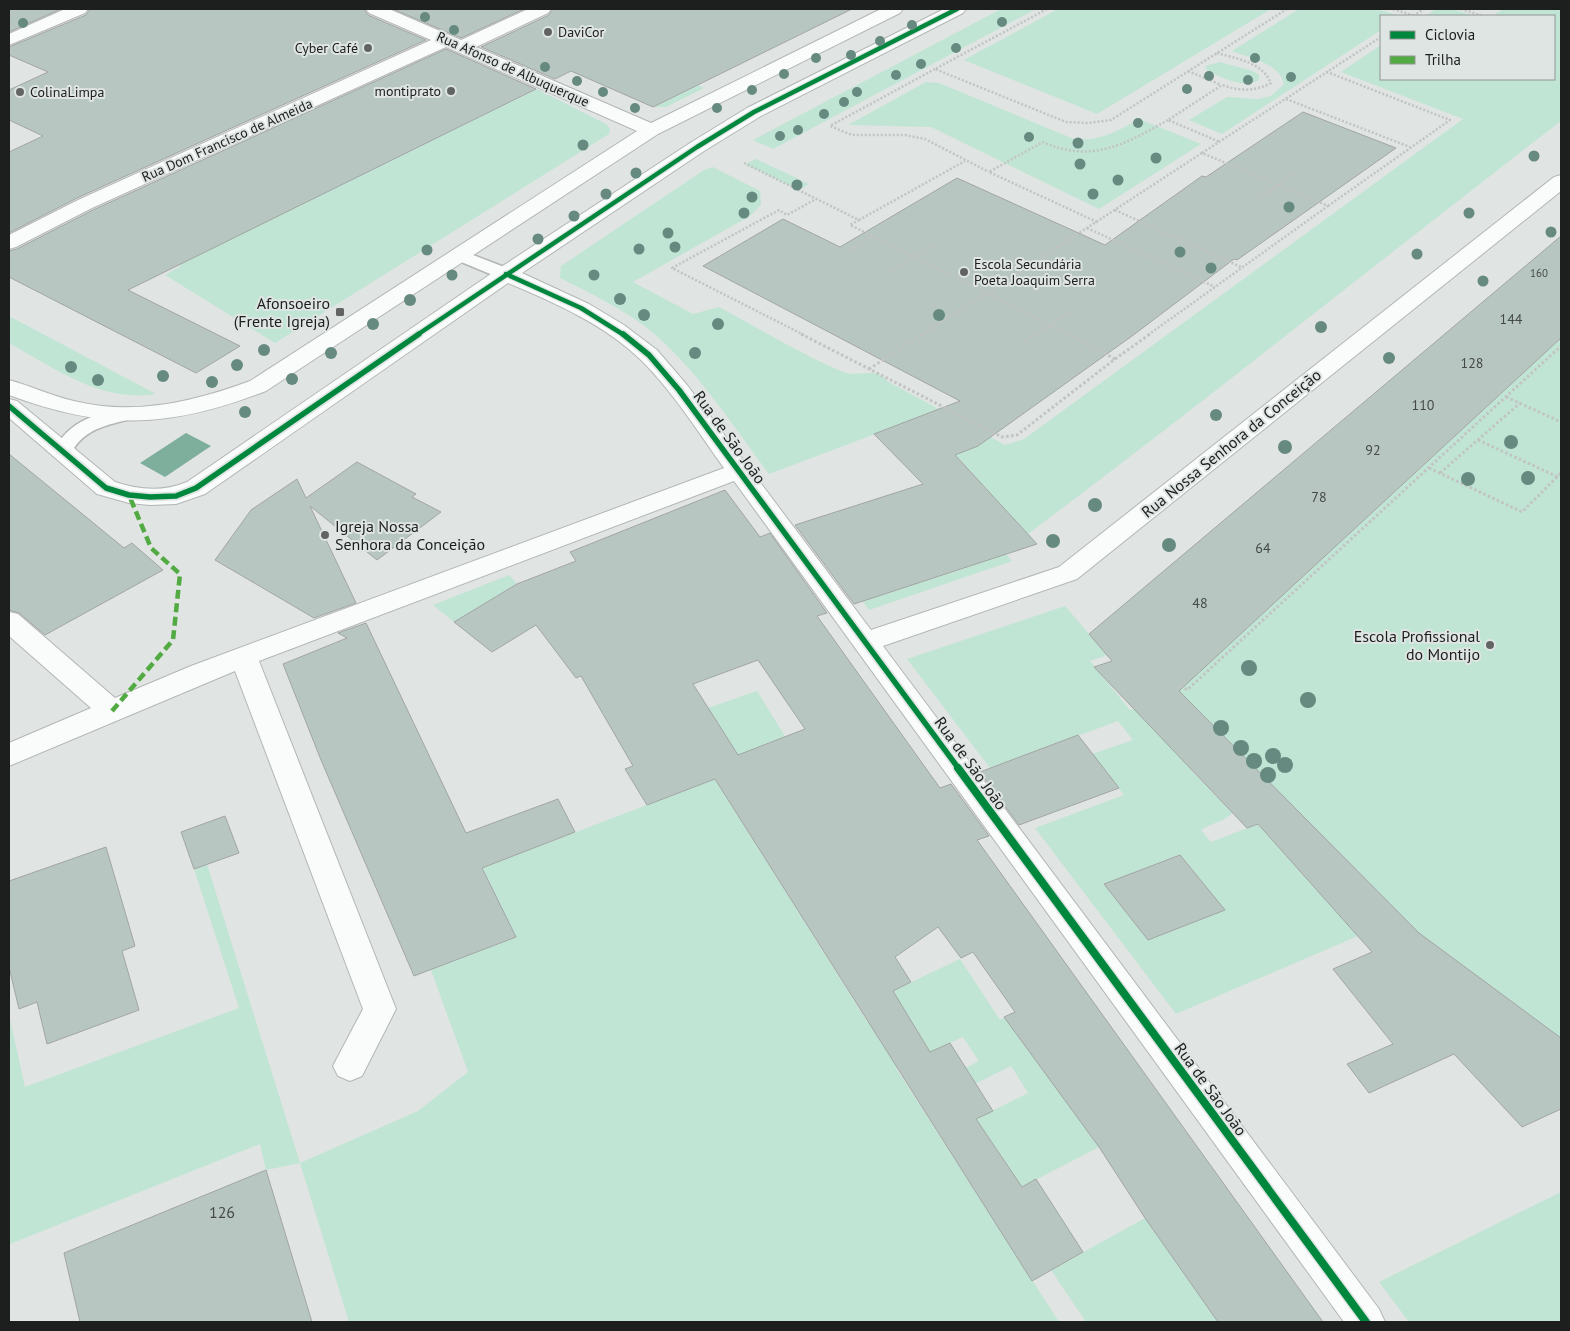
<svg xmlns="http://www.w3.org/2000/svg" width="1570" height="1331" font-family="'PT Sans',sans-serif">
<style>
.green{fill:#c0e5d5;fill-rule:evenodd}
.water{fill:#7daf9c}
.building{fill:#b7c6c0;stroke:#a2a5a4;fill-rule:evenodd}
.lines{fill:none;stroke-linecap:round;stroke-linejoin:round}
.service-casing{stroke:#b3b6b5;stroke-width:3}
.minor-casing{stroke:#b3b6b5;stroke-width:2}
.path-far1{stroke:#c2c4c3;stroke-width:2.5;stroke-dasharray:2 2;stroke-linecap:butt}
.path{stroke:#c2c4c3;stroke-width:3;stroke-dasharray:2.5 2.5;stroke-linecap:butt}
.service{fill:#fafbfb;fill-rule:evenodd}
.minor{fill:#fafbfb;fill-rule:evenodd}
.quiet{stroke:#52aa43;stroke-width:4.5;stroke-dasharray:9 4.5;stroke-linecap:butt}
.cycleway-far2-casing{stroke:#dfe5e3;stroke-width:7}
.cycleway-far1-casing{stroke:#dfe5e3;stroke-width:9}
.cycleway-casing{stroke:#dfe5e3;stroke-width:11}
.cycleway-far2{stroke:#00873e;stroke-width:4.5}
.cycleway-far1{stroke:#00873e;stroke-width:5.5}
.cycleway{stroke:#00873e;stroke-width:8}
.tree{fill:#668a80}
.poi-dot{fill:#616463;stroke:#dfe5e3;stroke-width:2}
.labels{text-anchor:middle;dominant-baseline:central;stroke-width:4;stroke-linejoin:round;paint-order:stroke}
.far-number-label{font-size:11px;fill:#444946}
.far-poi-label{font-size:14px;fill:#1d1f1e;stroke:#dfe5e3;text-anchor:start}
.far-street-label{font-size:14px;fill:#1d1f1e;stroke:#dfe5e3}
.number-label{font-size:14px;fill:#444946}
.poi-label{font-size:16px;fill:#1d1f1e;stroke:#dfe5e3;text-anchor:end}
.street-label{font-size:16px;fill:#1d1f1e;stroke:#dfe5e3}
.near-number-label{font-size:16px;fill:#444946}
</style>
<rect width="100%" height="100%" fill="#e0e4e2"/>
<g class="green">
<polygon points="1001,9 1036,9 773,149 753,140"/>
<polygon points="1058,9 1271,9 1097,114 964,60"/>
<path d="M1299 9H1377L1400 16H1381V30L1222 134 1189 120 1227 97 1258 99 1271 96 1284 84C1279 63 1250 58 1232 51Z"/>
<polygon points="1436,9 1452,9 1476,16 1427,15"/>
<path d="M1504 9H1561V121C1383 258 1208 399 1028 534L920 417 769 474C735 428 703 379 661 340 634 314 594 295 560 278L561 266 704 170 713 167 760 191 761 205 750 216 633 282 693 314 719 307C760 329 800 354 843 372 858 378 876 366 887 381L1005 445 1024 439 1463 119 1341 72 1381 45V79H1554V16H1500L1495 14Z"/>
<path d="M1220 62 1253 71 1259 75V80C1243 89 1222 78 1207 70L1205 66Z"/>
<path d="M926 82 939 83 1074 139C1102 141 1115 132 1139 119L1201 144 1099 209 931 127 848 125Z"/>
<polygon points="698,85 704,88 666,107 653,107"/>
<polygon points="537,89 606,124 610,129 609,134 275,343 165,275 181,266 179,264"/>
<polygon points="756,159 809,184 799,190 745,164"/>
<path d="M9 316 156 394C101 403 54 368 9 343Z"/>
<polygon points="1561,338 1561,1038 1419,933 1177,689 1279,599"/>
<polygon points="972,514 1012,561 869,610 833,560 878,596 966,568"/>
<polygon points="509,575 517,584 454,622 433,605"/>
<path d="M1065 606 1107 655 1090 661 1130 710 1159 700 1191 770 1232 813C1225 822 1210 823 1201 830L1211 842 1258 824 1358 936 1176 1014 1035 828 1124 795 1092 754 1133 740 1118 721 990 768 907 659ZM1179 855 1224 910 1105 884Z"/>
<polygon points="757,691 786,738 732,757 702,710"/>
<polygon points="715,779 868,1023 883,1017 893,991 960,959 1000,1020 1015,1013 1099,1147 1022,1187 976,1119 1028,1093 1011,1066 939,1102 929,1086 979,1061 963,1037 896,1068 1059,1322 349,1322 300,1163 266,1170 260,1144 10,1244 9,1015 25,1087 239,1008 194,869 207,864 300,1163 418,1111 468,1072 431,970 516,937 482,868"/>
<polygon points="1561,1192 1561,1322 1409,1322 1379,1282"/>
<polygon points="1145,1218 1218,1322 1086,1322 1051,1270"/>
</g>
<polygon class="water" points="186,433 211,446 165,477 140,463"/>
<g class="building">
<polygon points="9,9 61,9 9,32"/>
<polygon points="90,9 364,9 368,15 426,40 77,198 9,233 9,152 43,136 9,120 9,90 48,72 9,55 9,47 86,15"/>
<polygon points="393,9 524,9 461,38"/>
<polygon points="553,9 852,9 653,107 571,71 555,79 481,47 549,15"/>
<polygon points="446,49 536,89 128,290 240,346 196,373 9,277 9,251 17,249 93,210"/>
<polygon points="1303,112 1396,148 1237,260 1234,259 1132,336 978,446 955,455 1037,544 854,604 795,525 923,484 874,434 960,401 703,266 783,219 840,247 957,178 1105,245 1202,176 1206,177"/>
<polygon points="1561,236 1561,338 1179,691 1419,933 1561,1038 1561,1109 1522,1127 1454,1054 1369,1093 1347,1064 1393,1044 1333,969 1372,952 1258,824 1247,828 1094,667 1112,661 1089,634"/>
<polygon points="9,454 124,548 132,543 163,570 45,635 19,613 9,610"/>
<polygon points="357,462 416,494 412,497 441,512 377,560 310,506 356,603 314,618 215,560 251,510 297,479 306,498"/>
<path d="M725 490 760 537 770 533 827 613 817 616 940 788 951 784 989 836 977 840 1323 1322H1218L1145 1218 1099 1147 1004 1017 1015 1012 973 952 961 958 938 927 895 957 911 982 893 991 930 1052 950 1043 993 1111 976 1119 1022 1187 1036 1179 1083 1252 1032 1281 715 779 647 805 625 769 633 766 581 676 576 678 536 625 492 652 454 622 517 584 576 561 570 552ZM758 660 805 729 738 755 693 684Z"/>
<polygon points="366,623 466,833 558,799 575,832 482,868 516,937 414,976 321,760 283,664 347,638 338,633"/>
<polygon points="1078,735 1119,788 1019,825 980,772"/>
<polygon points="225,816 239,853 194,869 181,832"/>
<polygon points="106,847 135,946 122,951 139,1010 47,1044 37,1002 19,1009 9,967 9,881"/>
<polygon points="1180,855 1225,910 1148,940 1104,884"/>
<polygon points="266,1170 312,1322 80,1322 64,1253"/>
</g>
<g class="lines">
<g class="service-casing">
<g id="service">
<polygon points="460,250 512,270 515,274 512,278 500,278 454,259 451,255 454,251"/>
<path d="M128 408 135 410 138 414 135 418C112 424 88 427 74 448L85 462 82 466C68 470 62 460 54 449 73 418 95 415 128 408Z"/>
</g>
</g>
<g class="minor-casing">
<g id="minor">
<polygon points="65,9 88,9 85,13 9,45 9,34"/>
<path d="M366 9H389L461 40 528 9H551L548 13 476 47 651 123 881 9H903L900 13 658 134 266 391C170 428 106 431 9 395V380C31 386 52 396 74 401 134 416 193 402 250 381L637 131 446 47 92 208 16 247 9 249V235L78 200 431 40 369 13Z"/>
<path d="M944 9H966L963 13 761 116 704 151 522 273 589 304 624 325 657 350 687 385 871 630 1059 567 1554 177 1561 175V191L1077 579 883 646 1379 1309 1385 1322H1344L734 481 259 661 396 1009 362 1076 350 1081 338 1076 333 1066 363 1009 235 671 9 766V743L91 708 9 636V612L18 614 115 698 191 666 724 468C698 432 674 393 642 361 606 325 555 303 508 283L205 494 176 504 150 505 129 503 97 494 9 418V399L17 401 115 482C139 490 163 492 187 482L498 269 690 143 747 108Z"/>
</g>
</g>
<g class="path-far1">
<polyline points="1047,9 935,69 1066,122 1088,123 1111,120 1287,9"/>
<polyline points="1393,9 1415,16"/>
<polyline points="1461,9 1483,16"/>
<polyline points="1413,16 1424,9"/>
<path d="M1217 53C1237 59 1262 62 1271 83 1254 92 1239 91 1222 85L1168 120 1220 142"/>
<polyline points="935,69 830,126 852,135 905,135 925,139 989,172"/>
<polyline points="1188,71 1221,85"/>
<polyline points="1286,99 1410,147"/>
<polyline points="1202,153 1327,72"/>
<polyline points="744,163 859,220 850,225 873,236"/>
<polyline points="1328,206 1450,120 1327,72 1381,37"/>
<polyline points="1115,210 1241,267"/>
<polyline points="859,220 965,161"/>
<path d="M1097 222 989 172 1043 142C1091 164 1126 144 1168 120"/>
<polyline points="1087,228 1215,287"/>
<polyline points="847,251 873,236 987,293 1202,153 1278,185 1299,169"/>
<polyline points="889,271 937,244"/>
<polyline points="804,335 672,268 779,210 787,215 816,199"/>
<polyline points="921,335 987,293 1050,325 1073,309"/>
<polyline points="1034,335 1050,325 1070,335"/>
<polyline points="1148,335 1328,206 1278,185 1259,199"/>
</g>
<g class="path">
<polyline points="801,334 1002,437 1017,435 1115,359 1067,334"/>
<polyline points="1026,341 1036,334"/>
<polyline points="1115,359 1150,334"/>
<polyline points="869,369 923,334"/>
<polyline points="1506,397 1561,422"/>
<polyline points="1478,440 1558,477"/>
<polyline points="1429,468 1522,512 1561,473"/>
<polyline points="1440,473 1520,403"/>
<polyline points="1181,685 1187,690 1561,346"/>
</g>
<use href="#service" class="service"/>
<use href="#minor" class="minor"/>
<polyline class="quiet" points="112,711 173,640 180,574 151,548 129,495"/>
<g class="cycleway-far2-casing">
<g id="cycleway-far2">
<polyline points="506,274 581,308 624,335"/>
<polyline points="417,335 697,147 754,112 957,9"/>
</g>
</g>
<g class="cycleway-far1-casing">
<g id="cycleway-far1">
<polyline points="623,334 649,355 679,390 959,769"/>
<polyline points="9,406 106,488 129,495 150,497 176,496 196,488 419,334"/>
</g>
</g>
<g class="cycleway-casing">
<polyline id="cycleway" points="958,768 1366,1322"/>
</g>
<use href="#cycleway-far2" class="cycleway-far2"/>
<use href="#cycleway-far1" class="cycleway-far1"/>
<use href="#cycleway" class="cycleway"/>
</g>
<g class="tree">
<circle cx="425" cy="17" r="5"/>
<circle cx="1002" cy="22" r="5"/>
<circle cx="23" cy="23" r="5"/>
<circle cx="912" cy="25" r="5"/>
<circle cx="454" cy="30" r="5"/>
<circle cx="880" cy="41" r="5"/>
<circle cx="956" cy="48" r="5"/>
<circle cx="851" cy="55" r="5"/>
<circle cx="816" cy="58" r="5"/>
<circle cx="1255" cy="58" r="5"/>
<circle cx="921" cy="64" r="5"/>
<circle cx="545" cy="67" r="5"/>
<circle cx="784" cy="74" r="5"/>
<circle cx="896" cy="75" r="5"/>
<circle cx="1209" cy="76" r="5"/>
<circle cx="1291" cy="77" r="5"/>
<circle cx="1248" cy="80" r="5"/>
<circle cx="577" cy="81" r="5"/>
<circle cx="1187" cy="89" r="5"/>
<circle cx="752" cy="90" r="5"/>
<circle cx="603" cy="92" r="5"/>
<circle cx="857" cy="92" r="5"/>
<circle cx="844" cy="102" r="5"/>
<circle cx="635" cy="108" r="5"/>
<circle cx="717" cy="108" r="5"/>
<circle cx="824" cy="114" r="5"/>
<circle cx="1138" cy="123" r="5"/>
<circle cx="798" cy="130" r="5"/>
<circle cx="780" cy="136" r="5"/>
<circle cx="1029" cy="137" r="5"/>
<circle cx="1078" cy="143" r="5.5"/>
<circle cx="583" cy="145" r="5.5"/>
<circle cx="1534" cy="156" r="5.5"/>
<circle cx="1156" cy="158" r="5.5"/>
<circle cx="1080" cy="164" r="5.5"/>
<circle cx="636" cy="173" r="5.5"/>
<circle cx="1118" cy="180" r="5.5"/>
<circle cx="797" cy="185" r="5.5"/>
<circle cx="606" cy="194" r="5.5"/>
<circle cx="1093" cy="194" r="5.5"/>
<circle cx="752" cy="197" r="5.5"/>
<circle cx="1289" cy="207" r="5.5"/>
<circle cx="744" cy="213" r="5.5"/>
<circle cx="1469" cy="213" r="5.5"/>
<circle cx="574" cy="216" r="5.5"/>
<circle cx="1551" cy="232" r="5.5"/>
<circle cx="668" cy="233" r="5.5"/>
<circle cx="538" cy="239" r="5.5"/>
<circle cx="675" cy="247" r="5.5"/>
<circle cx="639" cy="249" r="5.5"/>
<circle cx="427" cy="250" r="5.5"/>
<circle cx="1180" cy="252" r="5.5"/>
<circle cx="1417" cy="254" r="5.5"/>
<circle cx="1211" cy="268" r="5.5"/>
<circle cx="452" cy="275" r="5.5"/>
<circle cx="594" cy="275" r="5.5"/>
<circle cx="1483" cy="281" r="5.5"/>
<circle cx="620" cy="299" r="6"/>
<circle cx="410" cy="300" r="6"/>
<circle cx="644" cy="315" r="6"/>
<circle cx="939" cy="315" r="6"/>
<circle cx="373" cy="324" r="6"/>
<circle cx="718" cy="324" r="6"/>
<circle cx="1321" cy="327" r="6"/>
<circle cx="264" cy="350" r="6"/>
<circle cx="331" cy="353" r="6"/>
<circle cx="695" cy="353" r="6"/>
<circle cx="1389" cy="358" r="6"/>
<circle cx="237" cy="365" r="6"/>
<circle cx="71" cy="367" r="6"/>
<circle cx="163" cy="376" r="6"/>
<circle cx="292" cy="379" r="6"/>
<circle cx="98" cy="380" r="6"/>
<circle cx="212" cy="382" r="6"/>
<circle cx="245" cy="412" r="6"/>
<circle cx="1216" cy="415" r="6"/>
<circle cx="1511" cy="442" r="7"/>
<circle cx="1285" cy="447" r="7"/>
<circle cx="1528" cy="478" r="7"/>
<circle cx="1468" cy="479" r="7"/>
<circle cx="1095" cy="505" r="7"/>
<circle cx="1053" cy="541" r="7"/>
<circle cx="1169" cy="545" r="7"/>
<circle cx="1249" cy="668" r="8"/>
<circle cx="1308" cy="700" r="8"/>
<circle cx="1221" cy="728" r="8"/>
<circle cx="1241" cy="748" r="8"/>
<circle cx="1273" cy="756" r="8"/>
<circle cx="1254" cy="761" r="8"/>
<circle cx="1285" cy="765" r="8"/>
<circle cx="1268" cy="775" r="8"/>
</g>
<g class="poi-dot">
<circle cx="548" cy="32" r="5"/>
<circle cx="368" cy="48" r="5"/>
<circle cx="451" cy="91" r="5"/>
<circle cx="20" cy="92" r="5"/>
<circle cx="964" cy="272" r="5"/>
<rect x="335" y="307" width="10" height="10" rx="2.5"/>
<circle cx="325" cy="535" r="5"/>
<circle cx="1490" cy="645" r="5"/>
</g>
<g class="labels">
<g class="far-number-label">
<text x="1539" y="273">160</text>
</g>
<g class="far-poi-label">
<text x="558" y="32">DaviCor</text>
<text x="358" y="48" text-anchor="end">Cyber Café</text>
<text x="441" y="91" text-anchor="end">montiprato</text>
<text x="30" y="92">ColinaLimpa</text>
<text x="974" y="264">Escola Secundária<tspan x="974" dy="16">Poeta Joaquim Serra</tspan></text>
</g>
<g class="far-street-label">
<text transform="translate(513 69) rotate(24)">Rua Afonso de Albuquerque</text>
<text transform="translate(227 140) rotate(-24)">Rua Dom Francisco de Almeida</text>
</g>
<g class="number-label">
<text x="1511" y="319">144</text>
<text x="1472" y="363">128</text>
<text x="1423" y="405">110</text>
<text x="1373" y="450">92</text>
<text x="1319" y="497">78</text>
<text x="1263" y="548">64</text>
<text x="1200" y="603">48</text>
</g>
<g class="poi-label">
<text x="330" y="303">Afonsoeiro<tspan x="330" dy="18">(Frente Igreja)</tspan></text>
<text x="335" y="526" text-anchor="start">Igreja Nossa<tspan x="335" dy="18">Senhora da Conceição</tspan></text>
<text x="1480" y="636">Escola Profissional<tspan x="1480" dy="18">do Montijo</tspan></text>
</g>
<g class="street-label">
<text transform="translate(730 437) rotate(54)">Rua de São João</text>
<text transform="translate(1231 443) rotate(-39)">Rua Nossa Senhora da Conceição</text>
<text transform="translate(971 763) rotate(54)">Rua de São João</text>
<text transform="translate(1211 1089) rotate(54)">Rua de São João</text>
</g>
<g class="near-number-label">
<text x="222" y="1212">126</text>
</g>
</g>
<rect width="1570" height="1331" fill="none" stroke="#1d1f1e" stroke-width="20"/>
<rect x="1380" y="15" width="175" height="65" fill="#dfe5e3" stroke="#919694"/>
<rect x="1390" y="31" width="25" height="8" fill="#00873e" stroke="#919694"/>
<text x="1425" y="40" font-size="15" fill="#1d1f1e">Ciclovia</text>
<rect x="1390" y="56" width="25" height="8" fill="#52aa43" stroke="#919694"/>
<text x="1425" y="65" font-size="15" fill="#1d1f1e">Trilha</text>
</svg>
